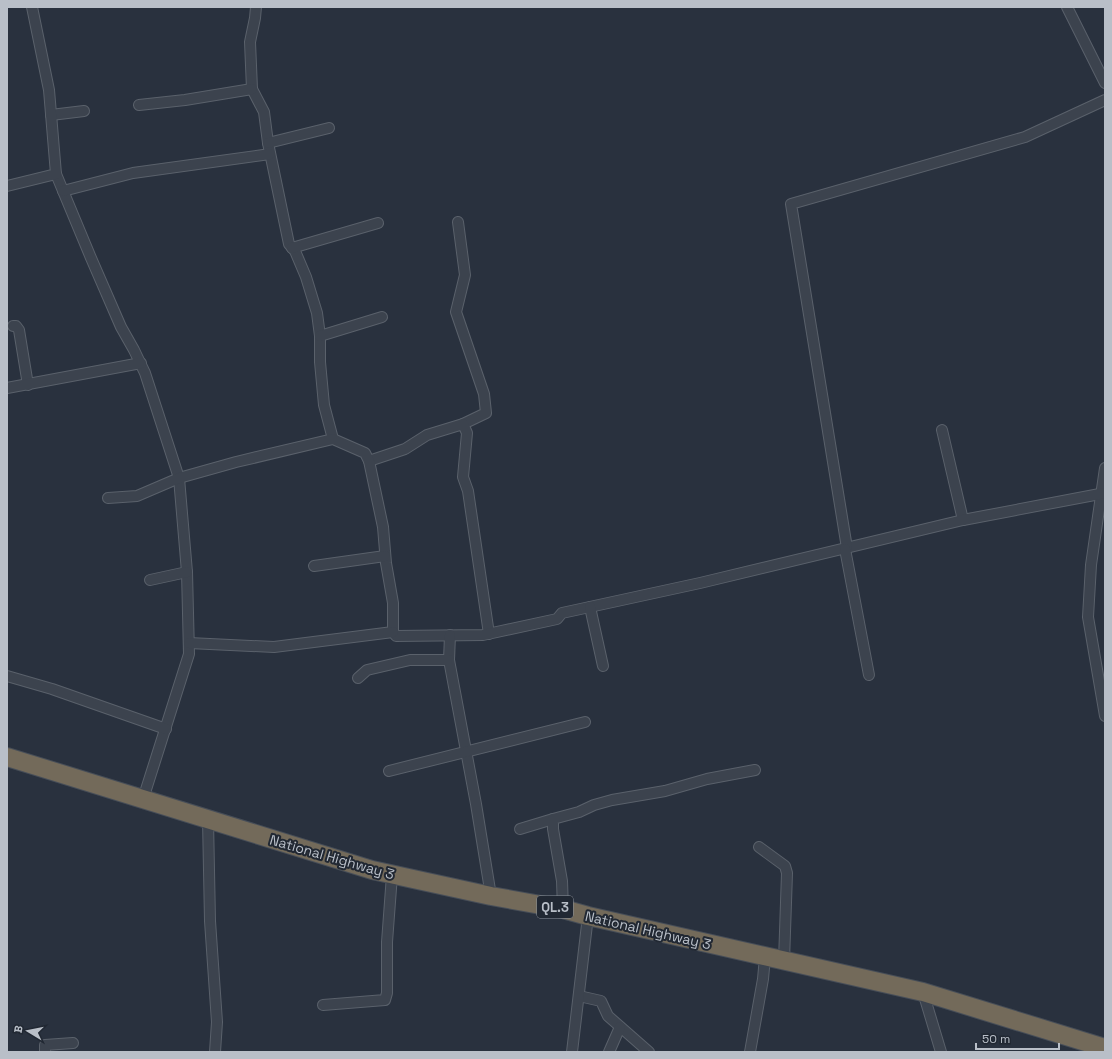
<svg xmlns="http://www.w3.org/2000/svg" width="1112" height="1059" font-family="'Space Grotesk',sans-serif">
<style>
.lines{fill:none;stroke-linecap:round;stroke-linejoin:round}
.street-casing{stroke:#5a616b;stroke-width:12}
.highway-casing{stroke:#474e58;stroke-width:20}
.street{stroke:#3c434e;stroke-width:10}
.highway{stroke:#736a5a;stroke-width:18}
.labels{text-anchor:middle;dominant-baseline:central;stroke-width:4;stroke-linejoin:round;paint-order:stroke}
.shield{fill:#212833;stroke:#8b929b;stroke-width:1}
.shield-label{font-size:13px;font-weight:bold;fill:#b9bfc8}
.street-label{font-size:14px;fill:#b9bfc8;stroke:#212833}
</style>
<rect width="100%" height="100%" fill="#29313e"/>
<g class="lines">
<g class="street-casing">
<g id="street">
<polyline points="256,7 255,18 250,42 252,89 264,112 268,143 289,244 295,251 306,277 317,313 320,336 320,362 324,405 333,439"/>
<polyline points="1067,7 1105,83"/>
<polyline points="139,105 185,100 252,89"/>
<polyline points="51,115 84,111"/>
<polyline points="268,143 329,128"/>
<polyline points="56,174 91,258 121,327 134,350 145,373 179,478 187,572 189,654 143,799"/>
<polyline points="7,186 56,174 49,90 32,7"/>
<polyline points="63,191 133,173 270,154"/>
<polyline points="458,222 465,275 456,312 484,394 486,413 463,424"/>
<polyline points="292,248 378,223"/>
<polyline points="13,326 16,326 19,330 28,385"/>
<polyline points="320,336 382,317"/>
<polyline points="7,388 141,363"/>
<polyline points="942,430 963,520"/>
<polyline points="369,461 405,449 427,435 463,424 467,433 463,477 468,491 489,634"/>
<polyline points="1105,468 1091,565 1088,617 1105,716"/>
<polyline points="108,498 137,496 179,478 236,462 333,439 365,453 369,461 383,527 386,563 393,603 393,632 396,636 483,635 557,619 562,613 700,583 963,520 1105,493"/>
<polyline points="847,548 791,204 1025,137 1105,100"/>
<polyline points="845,549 869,675"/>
<polyline points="314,566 385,556"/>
<polyline points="150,580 187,572"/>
<polyline points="590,607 603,666"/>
<polyline points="189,643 274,647 393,632"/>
<polyline points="449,660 450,635"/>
<polyline points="7,676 52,689 166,729"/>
<polyline points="358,678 367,670 410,660 449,660 476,804 491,896"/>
<polyline points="389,771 585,722"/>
<polyline points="208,820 210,921 217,1022 215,1052"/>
<polyline points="520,829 553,819"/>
<polyline points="759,847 785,866 787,873 784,961"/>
<polyline points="563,909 562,881 553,829 553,819 579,812 594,805 612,800 665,791 707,779 755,770"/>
<polyline points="923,992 941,1052"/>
<polyline points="579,996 601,1001 608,1016 649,1052"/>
<polyline points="323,1005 385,1000 387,993 387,942 392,875"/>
<polyline points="45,1052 45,1045 73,1043"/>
<polyline points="572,1052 588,916"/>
<polyline points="609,1052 620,1027"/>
<polyline points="750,1052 763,979 765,957"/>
</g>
</g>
<g class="highway-casing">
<polyline id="highway" points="7,757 372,870 491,896 563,909 588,916 923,992 1105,1048"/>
</g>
<use href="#street" class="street"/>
<use href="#highway" class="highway"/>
</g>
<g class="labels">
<rect class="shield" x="537" y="896" width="36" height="22" rx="3"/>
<g class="shield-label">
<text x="555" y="907">QL.3</text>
</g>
<g class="street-label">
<text transform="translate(332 857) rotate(16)">National Highway 3</text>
<text transform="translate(648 930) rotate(13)">National Highway 3</text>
</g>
</g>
<rect width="1112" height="1059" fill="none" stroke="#b9bfc8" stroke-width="16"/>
<g transform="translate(28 1031) rotate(280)" stroke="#212833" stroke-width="3" paint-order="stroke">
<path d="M0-3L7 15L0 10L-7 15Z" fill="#b9bfc8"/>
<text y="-6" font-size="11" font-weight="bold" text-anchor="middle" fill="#b9bfc8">B</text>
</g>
<path d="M976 1043v6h83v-6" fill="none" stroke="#b9bfc8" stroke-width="2"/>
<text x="982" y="1043" font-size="12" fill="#b9bfc8" stroke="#212833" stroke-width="3" paint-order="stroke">50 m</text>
</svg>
